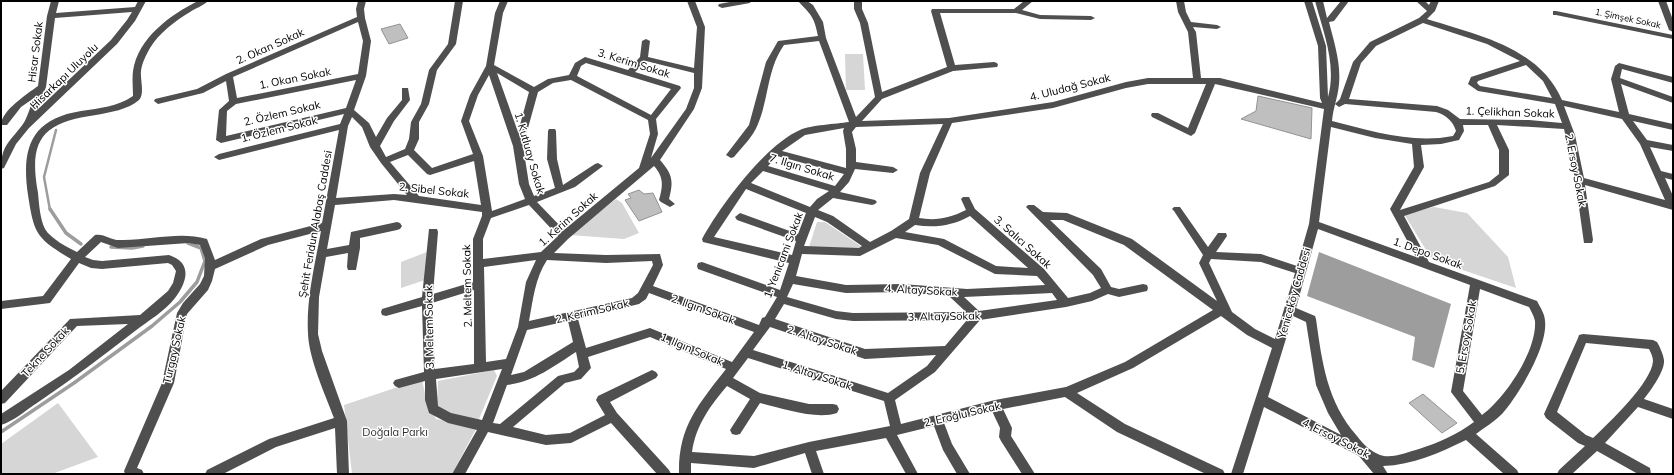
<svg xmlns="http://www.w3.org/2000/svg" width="1674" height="475" font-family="Mulish,sans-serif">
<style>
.green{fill:#d6d6d6}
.water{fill:#9d9d9d}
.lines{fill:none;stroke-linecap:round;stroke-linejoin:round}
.stream-far1{stroke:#9d9d9d;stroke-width:2.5}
.stream{stroke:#9d9d9d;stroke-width:3.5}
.building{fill:#bfbfbf;stroke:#939393}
.minor{fill:#4f4f4f;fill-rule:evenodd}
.labels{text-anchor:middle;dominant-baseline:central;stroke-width:3;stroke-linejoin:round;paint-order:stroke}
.far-street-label{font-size:9px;fill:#000;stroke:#fff}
.street-label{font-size:11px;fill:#000;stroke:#fff}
.park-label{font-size:11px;fill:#2d2d2d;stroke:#fff}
</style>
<rect width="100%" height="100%" fill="#fff"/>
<g class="green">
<polygon points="845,54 863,54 865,90 846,90"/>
<polygon points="616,199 622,203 639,233 624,239 570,235"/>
<polygon points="1434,207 1467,213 1508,257 1516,288 1436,261 1431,258 1404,214"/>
<polygon points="817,222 825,222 862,247 859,250 809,247"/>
<polygon points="427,252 425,280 401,288 401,262"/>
<polygon points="494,370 497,376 479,419 449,416 437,406 438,381"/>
<polygon points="422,379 427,404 436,419 477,427 452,474 352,474 344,405"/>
<polygon points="58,403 98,457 52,474 1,474 1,444"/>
</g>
<polygon class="water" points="1319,252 1451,304 1434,368 1412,360 1415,337 1307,296"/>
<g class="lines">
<polyline class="stream-far1" points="50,210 44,177 56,130"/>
<g class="stream">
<polyline points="50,209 66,233 81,244"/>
<polyline points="111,247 132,248 143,246"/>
<polyline points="1,432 74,383 152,326 180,302 197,282 205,261 201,248 188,243"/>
</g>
</g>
<g class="building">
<polygon points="400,24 408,38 389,44 381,29"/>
<polygon points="1258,96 1312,108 1311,139 1241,119 1256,111"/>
<polygon points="639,190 644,194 653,193 662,212 639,221 625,200 631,198 628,194"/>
<polygon points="1423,394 1457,423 1442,433 1409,403"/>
</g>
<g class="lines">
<g class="minor">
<path d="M51 1H59L56 13 135 7 138 1H146L135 21 117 44 29 128 16 144 4 168 1 169C1 145 10 142 23 124 28 117 30 106 34 98L21 107 7 125H1C1 111 27 94 38 86L47 16ZM132 12 127 20 111 40 37 110 46 87 55 18Z"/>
<path d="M198 1H208C203 6 196 8 190 12 175 21 159 33 150 48 146 55 142 63 141 71 140 79 145 94 139 100 127 110 111 112 96 115 43 122 28 139 38 193 39 204 40 219 45 229 51 239 67 247 77 252L95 235C103 233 111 240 119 240 149 241 178 231 207 239L215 260 261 239 322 223 339 130 219 160 214 157 219 154 340 124 344 114 221 143 216 140 219 110 229 101 226 81 203 93 158 104 154 101 155 99 197 89 226 74 357 17 356 9 358 1H366L364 9 365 18 371 41 366 76 354 110 369 123 376 137 387 118 402 100V88H408L410 100 394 121 380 146 386 157 405 149 409 139 411 122 421 104 429 70 448 44 455 1H463L456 44 437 70 429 104 419 122V139L414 150 432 168 473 154 461 121 470 95 486 66 495 13 500 1H508L503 13 494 65 534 87 548 79 569 75 575 63 585 57 628 70 640 57 642 41 646 39 650 41 648 57 694 68 697 27 687 1H695L705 27 702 88 694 109 660 160C672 174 674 180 669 199L675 204 670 207 661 202 659 200C663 186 664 177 654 166L568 239 554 253 606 255 660 254 663 265 653 286 759 325 762 318 765 317 777 297 698 269 697 266 698 263 702 262 780 290 789 263 707 243 703 242 702 239C720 206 765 145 800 130 811 125 836 124 849 122L819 41 784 45C767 69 769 98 758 124 753 137 742 147 734 157L731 158 726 155 749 125 766 62 778 41 818 36C814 16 811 15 798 1H807L813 5 823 22 826 38 856 117 875 97 860 23 854 9V1H862V9L868 23 882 92 947 67 931 11 932 9H1014L1024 1H1033L1022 10 1040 15 1091 16 1095 18 1091 20 1040 19 1016 13H940L955 65 994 62 997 63 998 65 997 67 953 71 882 99 862 121 949 118 1053 102 1126 82 1148 78H1193L1188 32 1178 12 1176 1H1184L1186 12 1191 22 1217 25 1221 27 1217 29 1193 27 1196 32 1201 78H1220L1322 103 1320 98 1318 46 1304 1H1312L1326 46 1328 97C1337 65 1323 31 1315 1H1323L1327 18 1341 1H1349L1334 21 1329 22C1334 42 1341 63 1339 84 1338 97 1333 108 1332 121 1372 131 1412 144 1453 136L1456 131C1453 121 1446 115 1436 112L1345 104 1339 107 1335 104 1340 99 1353 62 1370 42 1419 18 1427 11 1416 1H1425L1429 5 1431 1H1439L1435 11 1427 19C1477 35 1539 47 1562 100L1619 112 1611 79 1615 66 1619 63 1673 77V83L1622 69 1620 78 1673 97V103L1621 84 1629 114 1673 124V130L1633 121 1647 140 1673 145V151L1650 147 1661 171 1673 174V180L1665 178 1673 196V210L1585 185 1593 240 1592 243H1584L1575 179 1564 129 1497 125 1509 150V175L1495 186 1404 216 1429 262 1537 301C1540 307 1545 314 1545 321 1548 346 1519 395 1502 414 1494 422 1485 427 1476 434L1517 470 1519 474H1504L1466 440C1439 453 1413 465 1383 466L1388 474H1374L1359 456 1264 407 1243 474H1231L1272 348 1247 335 1221 316 1133 368 1077 393 1125 424 1223 470 1225 474H1206L1117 432 1065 397 1003 409 1012 428 1011 436 1035 474H1022L1001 441 999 437 1000 428 992 411 944 423 952 444 970 474H957L943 450 934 426 897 435 918 474H906L886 438 816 451 824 474H812L805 453 754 468 691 463V474H679C678 427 698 405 726 369L650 337 588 357 591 368 581 379 565 383 513 427 546 435 570 433 605 415 596 400 598 396 652 370 656 372 658 375 656 378 610 402 617 413 669 470 671 474H657L611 423 571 443 546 445 488 432 465 474H452L477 430 448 423 429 413 425 400V381L399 388 395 386 393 383 395 380 424 372 422 306 386 316 382 315 381 312 382 309 422 297 429 229H437L438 232 433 294 473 282V239L482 216V212L394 200 335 205 327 249 349 245 351 232 397 222 400 223 402 226 400 229 397 230 360 238V248L356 270H348L347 267 348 253 326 257 319 297 318 334 322 351 347 421 349 474H337L335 428 276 447 223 474H205L207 470 269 439 334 418C325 394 309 359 308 334 306 299 315 264 321 231L268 245 215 269 212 281 208 290 187 314 174 383 137 468 142 470 144 474H125L124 471 162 383 177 313 183 303 200 284 204 276 205 258 200 245 189 243 118 248 101 242 85 257 93 260 102 261 169 255C193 263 187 282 175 298 165 311 148 321 135 331 103 356 71 380 37 403 26 410 14 421 1 425V414L69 370 128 324 77 326 5 403 1 404V391L70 319 140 315 168 291 173 283 176 271 172 265 168 263 102 269 91 268 79 263 50 303 1 309V301L43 296 71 259C36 238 34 234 28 195 21 148 31 119 81 111 100 108 117 107 133 96 133 88 132 79 133 71 138 38 170 15 198 1ZM358 22 363 41 358 74 237 98 233 77ZM1423 23 1487 44 1520 61 1471 77 1468 84 1478 91 1555 104 1562 123 1529 120 1460 119 1448 110 1437 106 1349 99 1361 63 1376 46ZM646 61 694 73V88L686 109 651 158 658 134 656 119 681 88 680 86 635 72ZM586 63 671 89 651 115 577 76 581 66ZM1526 65 1543 81 1552 98 1480 86 1477 83 1478 81ZM497 73 529 92 518 132ZM489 75 513 146 519 184 525 199 492 211 483 156 469 121 478 95ZM356 80 346 108 226 136 227 111 236 104ZM571 80 648 120 650 134 639 168 564 230 537 202 575 187 603 166 598 163 595 164 563 185 557 159 556 131 555 129H549L548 131 547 159 555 188 534 196 529 184 523 146 538 92 553 83ZM1148 84H1206L1188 128 1158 113H1152L1151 115 1152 117 1191 136 1195 133 1215 84 1324 109 1309 224 1297 266 1261 254 1216 252 1227 236 1226 233H1218L1208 247 1180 207H1174L1172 209 1174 211 1203 255 1199 263 1217 301 1132 239 1067 213 1043 212 1034 205H1028L1026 207 1028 209 1093 275 1101 288 1090 293 1068 298 1044 269 975 209 969 197H963L961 199 966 210C950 218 936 221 919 218L930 173 952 123 1053 108 1126 88ZM1564 106 1622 119 1640 144 1665 200 1584 178 1575 135ZM352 117 362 127 370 147 381 163 407 195 394 194 336 198 348 126ZM943 124 920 173 909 219 891 231 870 242 833 216 818 210 833 198 872 205 875 204 877 202 875 200 840 192 849 182 855 169 893 173 898 170 893 167 856 162V149L852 132 856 127ZM1463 125H1488L1499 150V174L1489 182 1400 210 1424 167 1421 145 1441 144 1459 140 1464 131ZM1331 127 1375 138 1412 144 1414 167 1390 209 1416 257 1319 222ZM844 128 843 131 846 149V168L782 151 805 135ZM408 155 427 174 430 175 474 161 481 205 419 196 390 162ZM777 156 844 174 835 186 768 166ZM763 171 829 191 817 199 810 207 751 183ZM746 189 806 213 798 234 740 213 735 217 737 220 796 241 792 255 714 237ZM529 205 558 236 541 252 483 259V239L491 218ZM970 216 1028 268 996 266 944 239 905 232 915 225C935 228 952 226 970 216ZM815 217 827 222 862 246 859 248 804 246ZM1050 220H1063L1124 245 1213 310 1125 362 1066 387 995 400 901 424 895 400 935 372 980 320 1066 307 1092 301 1108 294 1119 297 1147 291 1148 288 1147 285 1143 284 1119 289 1111 287 1101 269ZM1318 229 1470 285 1451 392 1474 422C1458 434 1438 443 1419 449 1408 452 1392 459 1380 455 1370 451 1363 444 1357 436 1327 402 1322 362 1316 319L1315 316 1296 308ZM896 238 938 245 995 274 1037 276 1045 285 967 289 902 284 846 285 796 276 802 254 860 256ZM1211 259 1261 262 1295 273 1275 339 1255 329 1232 312 1209 263ZM536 260 526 282 518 327 506 359 486 362 484 267ZM547 260 606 263 652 261 653 265 638 293 632 298 529 321C533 300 535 278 547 260ZM793 284 846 293 902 292 949 296 966 312 853 313 836 311 787 297ZM1480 289 1529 307C1531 311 1534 316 1535 321 1537 351 1505 398 1482 415L1463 391ZM474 290V364L435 369 432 303ZM649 293 754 332 732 362 650 328 586 348 578 319 639 304 646 299ZM1052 293 1057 300 979 311 964 297ZM784 304 836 319 853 321 967 320 945 346 865 349 775 319ZM1293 316 1306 322 1316 385 1328 413 1341 435 1268 397ZM568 321 573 342 524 372 511 375 527 330ZM770 327 865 359 936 355 927 366 888 393 753 350ZM576 352 579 367 574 372 558 376 500 424 493 423 507 385C534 382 554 366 576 352ZM748 358 884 401 890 426 809 442 754 456 692 452C696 425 710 406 727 386L750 399 730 430 732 434 736 435 740 434 760 403C781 408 816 420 837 413L839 409 837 405 833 404H809L760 393 733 378ZM502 369 482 420 451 413 438 406 436 379Z"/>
<polygon points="735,1 751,1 750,3 722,8 718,6 719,4"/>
<polygon points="1658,1 1666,1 1673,20 1673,32 1669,30"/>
<polygon points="1553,11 1556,11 1673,35 1673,39 1556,15 1553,15"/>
<path d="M1583 334 1653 340 1657 342C1660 347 1663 354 1664 360 1665 371 1651 390 1644 399L1673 409V419L1638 407 1605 443 1650 468 1651 474H1638L1597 451 1572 474H1557L1559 470 1585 446 1578 443 1546 418 1544 414 1578 338 1579 335ZM1586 343 1649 349C1651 353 1653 357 1653 361 1652 382 1609 423 1593 438L1586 435 1557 412Z"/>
</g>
</g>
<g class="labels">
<g class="far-street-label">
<text transform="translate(1628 18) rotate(12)">1. Şimşek Sokak</text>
</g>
<g class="street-label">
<text transform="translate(270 46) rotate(-24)">2. Okan Sokak</text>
<text transform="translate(35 52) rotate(-83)">Hisar Sokak</text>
<text transform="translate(634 63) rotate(17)">3. Kerim Sokak</text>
<text transform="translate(64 76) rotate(-44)">Hisarkapı Uluyolu</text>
<text transform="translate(295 78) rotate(-11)">1. Okan Sokak</text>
<text transform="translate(1070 87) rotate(-14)">4. Uludağ Sokak</text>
<text transform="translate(1510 112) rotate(2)">1. Çelikhan Sokak</text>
<text transform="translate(282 113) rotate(-13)">2. Özlem Sokak</text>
<text transform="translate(279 129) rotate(-14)">1. Özlem Sokak</text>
<text transform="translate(530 153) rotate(74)">1. Kutluay Sokak</text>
<text transform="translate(802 167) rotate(17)">7. Ilgın Sokak</text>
<text transform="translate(1576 170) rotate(79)">2. Ersoy Sokak</text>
<text transform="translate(434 190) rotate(6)">2. Sibel Sokak</text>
<text transform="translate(568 219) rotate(-42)">1. Kerim Sokak</text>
<text transform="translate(315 224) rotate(-80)">Şehit Feridun Alabaş Caddesi</text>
<text transform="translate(1023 242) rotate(42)">3. Salıcı Sokak</text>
<text transform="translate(1428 253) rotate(20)">1. Depo Sokak</text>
<text transform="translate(783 255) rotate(-69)">1. Yenicami Sokak</text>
<text transform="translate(467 286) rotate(-91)">2. Meltem Sokak</text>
<text transform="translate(921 290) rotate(3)">4. Altay Sokak</text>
<text transform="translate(1294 293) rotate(-74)">Yeniceköy Caddesi</text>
<text transform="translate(703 309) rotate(20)">2. Ilgın Sokak</text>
<text transform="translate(592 311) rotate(-13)">2. Kerim Sokak</text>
<text transform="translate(944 316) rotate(-1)">3. Altay Sokak</text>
<text transform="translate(429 327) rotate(-91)">3. Meltem Sokak</text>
<text transform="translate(1466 337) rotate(-80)">5. Ersoy Sokak</text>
<text transform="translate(822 340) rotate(18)">2. Altay Sokak</text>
<text transform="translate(692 349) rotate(23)">1. Ilgın Sokak</text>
<text transform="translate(174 350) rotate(-77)">Turgay Sokak</text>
<text transform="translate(45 352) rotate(-47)">Tekne Sokak</text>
<text transform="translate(817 375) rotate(18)">1. Altay Sokak</text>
<text transform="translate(962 414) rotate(-13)">2. Eroğlu Sokak</text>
<text transform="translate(1336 438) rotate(27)">4. Ersoy Sokak</text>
</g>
<g class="park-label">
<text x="395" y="432">Doğala Parkı</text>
</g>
</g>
<rect width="1674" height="475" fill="none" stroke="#000000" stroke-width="4"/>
</svg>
